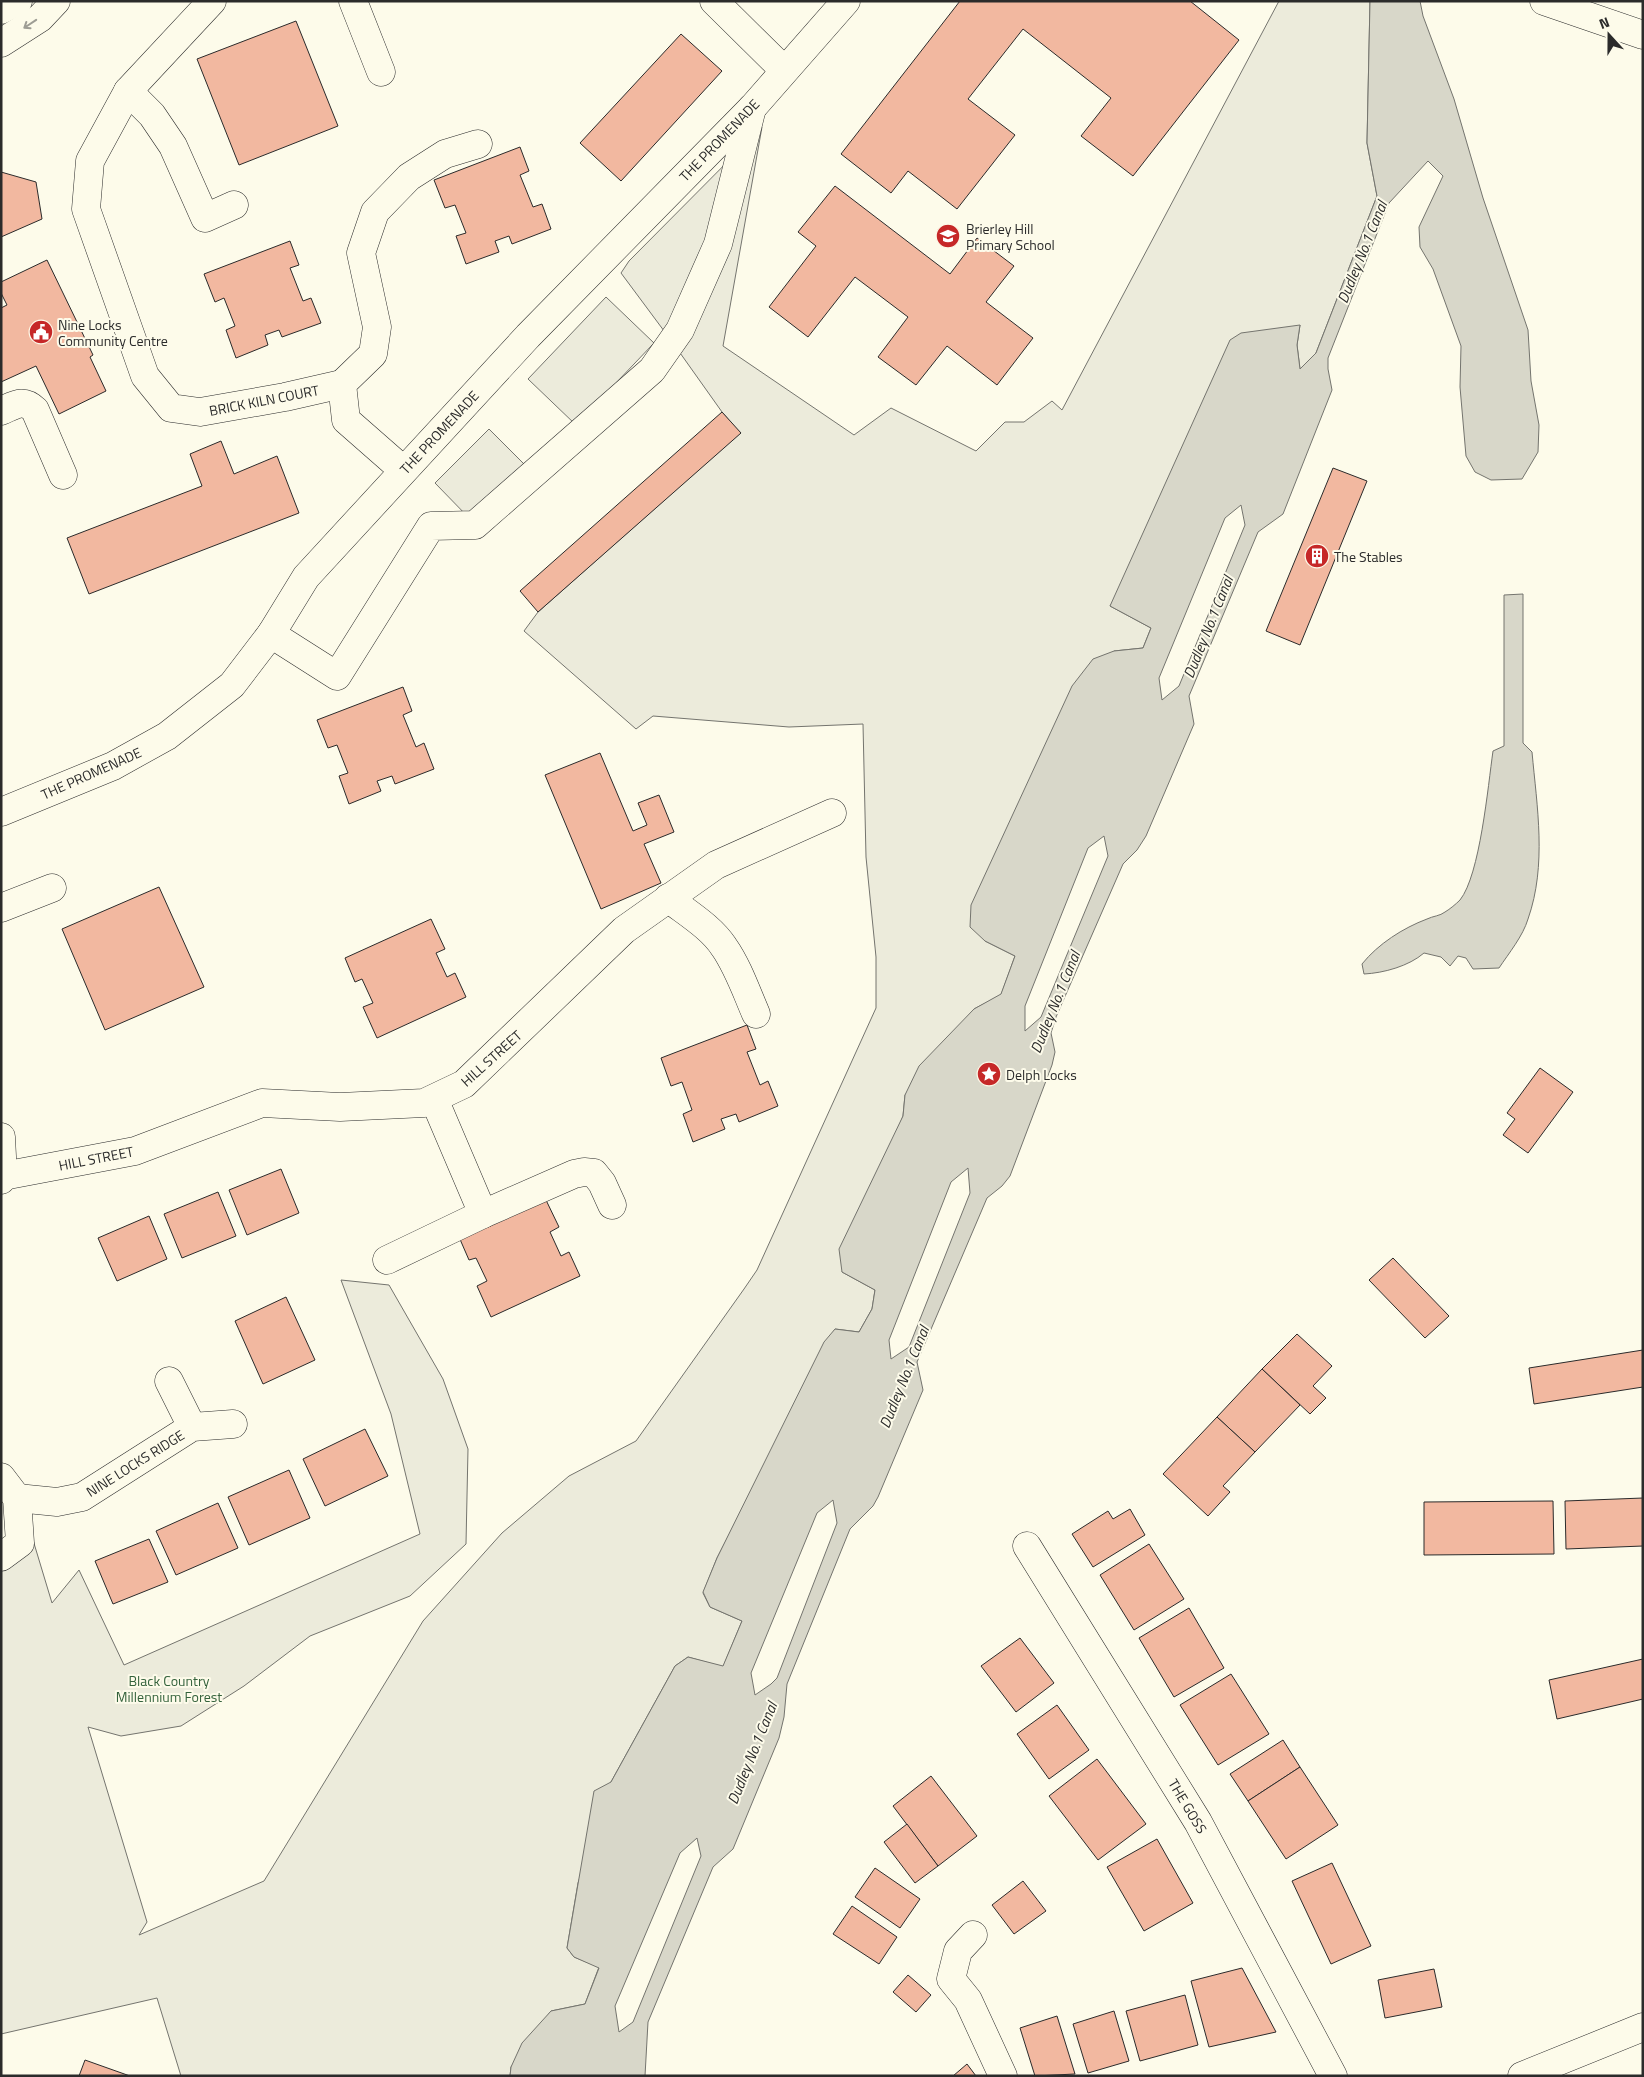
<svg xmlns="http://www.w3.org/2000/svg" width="1644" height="2077" font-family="'Titillium Web',sans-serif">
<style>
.green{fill:#ecebdb;stroke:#74746e}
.water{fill:#d8d7c9;stroke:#74746e;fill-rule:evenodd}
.building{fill:#f2b8a0;stroke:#2b2b2b}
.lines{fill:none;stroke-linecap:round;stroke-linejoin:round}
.minor-casing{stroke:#2b2b2b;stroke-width:29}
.major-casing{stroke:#2b2b2b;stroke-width:29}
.minor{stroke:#fdfbea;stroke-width:28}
.major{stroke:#fdfbea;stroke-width:28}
.oneway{stroke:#9e9d94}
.labels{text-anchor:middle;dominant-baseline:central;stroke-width:4;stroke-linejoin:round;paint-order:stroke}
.street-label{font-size:14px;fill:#2b2b2b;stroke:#fdfbea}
.poi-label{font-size:14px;fill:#2b2b2b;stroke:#fdfbea;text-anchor:start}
.park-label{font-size:14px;fill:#34623c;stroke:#fdfbea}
.water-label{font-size:15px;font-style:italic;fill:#2b2b2b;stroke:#fdfbea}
</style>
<rect width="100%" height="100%" fill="#fdfbea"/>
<g class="green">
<polygon points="1279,1 1370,1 1367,143 1377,196 1316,353 1300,369 1297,345 1300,325 1110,606 1151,628 1143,648 1114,651 985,941 1015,956 1001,995 974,1009 905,1095 903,1116 842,1272 875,1290 872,1309 859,1332 835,1329 717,1558 703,1593 710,1607 742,1621 723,1667 688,1657 675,1666 611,1782 578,1883 567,1948 574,1957 599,1967 585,2004 551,2011 511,2067 510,2076 181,2076 157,1998 1,2034 1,1571 33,1540 52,1603 79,1570 124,1665 420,1534 391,1414 341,1280 389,1285 443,1379 468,1449 466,1544 410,1596 310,1636 244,1686 181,1726 121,1736 88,1727 147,1922 139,1935 264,1881 423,1621 502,1533 569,1476 636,1441 744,1289 757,1270 876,1008 876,957 866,857 863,724 789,727 653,716 636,729 524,631 538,612 740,433 722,412 673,343 621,273 629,261 762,127 723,346 854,435 891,408 976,451 1005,422 1024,422 1052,401 1062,410"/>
<polygon points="606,297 654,343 576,425 528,379"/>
<polygon points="489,429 526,466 471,520 435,483"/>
</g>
<g class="water">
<path d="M1370 1H1420L1423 16 1454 99 1483 198 1528 330 1531 381 1539 425 1538 452 1522 479 1491 480 1475 472 1466 456 1460 387 1461 346 1433 269 1420 247 1419 227 1443 176 1428 161 1389 203 1328 358V369L1332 390 1283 514 1258 532 1189 696 1194 724 1146 836 1137 850 1123 864 1056 1017 1051 1033 1055 1052 1052 1065 1010 1176 1002 1186 987 1198 917 1362 923 1390 878 1497 873 1506 850 1529 787 1684 784 1717 779 1738 733 1849 713 1867 648 2022 645 2076H510L511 2067 522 2043 551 2011 585 2004 599 1968 574 1957 567 1948 594 1791 611 1782 675 1666 688 1657 723 1666 742 1621 710 1607 703 1592 717 1558 824 1342 835 1329 859 1332 872 1309 875 1290 842 1272 839 1249 903 1116 905 1095 919 1066 974 1009 1001 994 1015 956 985 941 970 927 971 905 1072 686 1093 659 1114 651 1143 648 1151 628 1110 606 1230 340 1241 333 1300 325 1297 345 1300 369 1316 353 1377 196 1367 143ZM1241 505 1245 525 1179 686 1162 700 1159 678 1225 518ZM1104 836 1108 856 1041 1017 1025 1031V1006L1088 848ZM968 1168 970 1193 909 1347 891 1359 889 1340 951 1182ZM833 1500 837 1523 777 1678 771 1684 755 1695 751 1673 817 1513ZM697 1838 701 1856 633 2022 619 2032 615 2006 680 1853Z"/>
<path d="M1523 594V743L1532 752C1537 807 1547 865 1528 919 1523 936 1509 953 1499 968L1473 969 1466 958 1458 956 1450 966 1441 957 1424 953C1409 966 1384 973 1364 974L1362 964C1378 944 1403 928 1427 919 1433 916 1440 916 1445 912 1450 909 1456 904 1460 900 1480 875 1488 786 1493 751L1504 746V595Z"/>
</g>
<g class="building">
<polygon points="960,1 1190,1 1239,40 1133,176 1081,136 1111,98 1023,29 968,99 1015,135 957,209 908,171 891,193 841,154"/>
<polygon points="296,21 338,126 239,165 197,59"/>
<polygon points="681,34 722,71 621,181 580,143"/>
<polygon points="520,147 529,171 520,175 533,207 542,204 551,229 512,244 509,236 495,241 499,252 466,264 456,236 466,233 455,205 445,208 434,180"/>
<polygon points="1,172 36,182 42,219 1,237"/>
<polygon points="835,186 950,274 977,238 1014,266 986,302 1033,338 997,385 947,346 916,385 878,357 908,317 855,277 808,337 769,307 816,246 798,232"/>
<polygon points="290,241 299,265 290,268 303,301 311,298 321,323 282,337 279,330 265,335 268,345 236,358 226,330 235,326 224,298 215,302 204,274"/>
<polygon points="47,260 93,355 90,357 106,391 59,414 36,366 1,382 1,308 7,305 1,293 1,282"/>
<polygon points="722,412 741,433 538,612 520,591"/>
<polygon points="221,441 234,474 277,456 299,513 89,594 67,538 202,486 190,454"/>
<polygon points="1333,468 1367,481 1300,645 1266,631"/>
<polygon points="403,687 412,711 403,715 416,747 424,743 434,769 395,784 392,776 377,781 381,791 349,804 339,776 348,773 337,745 328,748 317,720"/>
<polygon points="600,753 633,831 647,825 638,803 659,795 674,832 644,844 661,883 601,909 545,775"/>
<polygon points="159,887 204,987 105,1030 62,929"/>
<polygon points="431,919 445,949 436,953 447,977 455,973 466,997 377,1038 363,1007 373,1003 362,979 355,982 345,958"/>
<polygon points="747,1025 756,1049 747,1052 760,1085 768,1081 778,1106 739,1122 736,1114 721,1119 725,1129 693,1142 683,1114 692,1110 682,1082 671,1086 661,1058"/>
<polygon points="1540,1068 1573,1092 1528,1153 1503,1135 1515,1119 1507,1113"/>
<polygon points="281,1169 299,1213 247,1235 229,1190"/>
<polygon points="218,1192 236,1236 182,1258 164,1214"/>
<polygon points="545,1198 559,1227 550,1232 561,1256 569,1252 580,1276 491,1317 477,1286 487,1281 476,1258 469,1260 459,1237"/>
<polygon points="149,1216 167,1259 117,1281 98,1238"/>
<polygon points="1393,1258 1449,1316 1425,1338 1369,1280"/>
<polygon points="286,1297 315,1360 263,1384 235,1321"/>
<polygon points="1297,1334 1332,1366 1313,1386 1326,1398 1310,1414 1262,1369"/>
<polygon points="1643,1350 1643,1387 1534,1404 1529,1368"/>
<polygon points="1262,1369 1300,1405 1255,1452 1217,1417"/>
<polygon points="1217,1417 1255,1452 1223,1486 1230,1492 1208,1516 1163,1474"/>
<polygon points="365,1429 388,1476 325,1506 303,1459"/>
<polygon points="289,1470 310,1518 249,1545 228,1497"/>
<polygon points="1643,1498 1643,1546 1566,1549 1565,1501"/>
<polygon points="1553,1501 1554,1554 1424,1555 1424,1502"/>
<polygon points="218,1503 238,1548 176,1575 156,1531"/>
<polygon points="1130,1509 1145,1535 1093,1567 1072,1534 1108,1511 1113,1519"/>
<polygon points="149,1539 168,1582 113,1604 95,1561"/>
<polygon points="1149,1544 1184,1599 1134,1630 1100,1575"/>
<polygon points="1189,1608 1224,1668 1174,1697 1139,1638"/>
<polygon points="1020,1638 1054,1683 1016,1712 981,1666"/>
<polygon points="1643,1659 1643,1699 1557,1719 1549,1680"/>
<polygon points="1231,1674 1269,1734 1218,1765 1180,1705"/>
<polygon points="1057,1705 1089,1750 1049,1779 1017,1734"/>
<polygon points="1283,1740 1300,1767 1248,1801 1230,1774"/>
<polygon points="1097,1759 1146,1824 1098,1860 1049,1796"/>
<polygon points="1300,1767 1338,1825 1286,1859 1248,1801"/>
<polygon points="931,1776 977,1836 938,1866 893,1806"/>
<polygon points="907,1824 938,1866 915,1883 884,1842"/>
<polygon points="1157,1839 1193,1903 1144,1931 1107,1867"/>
<polygon points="1332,1863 1371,1946 1331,1964 1292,1881"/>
<polygon points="875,1868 920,1899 900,1928 855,1897"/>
<polygon points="1023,1881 1046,1911 1014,1934 992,1905"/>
<polygon points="852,1906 897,1937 879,1964 833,1934"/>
<polygon points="1242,1968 1276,2032 1209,2047 1191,1981"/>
<polygon points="1434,1969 1442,2007 1385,2018 1378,1980"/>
<polygon points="908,1975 931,1995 916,2012 893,1992"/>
<polygon points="1185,1995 1198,2045 1140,2061 1126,2011"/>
<polygon points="1114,2011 1129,2061 1088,2073 1073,2024"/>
<polygon points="1057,2016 1075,2074 1035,2076 1020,2028"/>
<polygon points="85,2060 99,2065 130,2076 79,2076"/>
<polygon points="967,2064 976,2076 953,2076"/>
</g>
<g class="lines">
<g class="minor-casing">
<g id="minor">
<polyline points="212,1 128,91 90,161 86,209 145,376 171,408 200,412 285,397 342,384"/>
<polyline points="353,1 381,72"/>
<polyline points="714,1 784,70"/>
<polyline points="128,91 152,115 173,146 205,218 234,205"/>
<path d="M1 411C15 405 23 398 35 410L63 475"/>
<polyline points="403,470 346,420 342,384 373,354 377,327 361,253 375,212 409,177 445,154 478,144"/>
<polyline points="271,634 337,676 431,526 475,525 652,370 680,330 718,244 752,108"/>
<polyline points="1,812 113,766 167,736 232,685 271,634 306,577 528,336 753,107 846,1"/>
<path d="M668 898C687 913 711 927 724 947 738 967 746 991 756 1014"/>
<polyline points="1,908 52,888"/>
<polyline points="434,1099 483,1214 574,1174 584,1172 594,1173 602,1183 612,1205"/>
<polyline points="1,1137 3,1176 1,1180"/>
<polyline points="3,1176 135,1151 262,1103 340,1107 424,1103 464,1084 624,930 716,865 832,813"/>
<polyline points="387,1260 483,1214"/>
<polyline points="169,1381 192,1427"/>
<polyline points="1,1477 17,1498 20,1543 1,1557"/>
<polyline points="17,1498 57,1502 82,1497 192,1427 233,1424"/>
<polyline points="1027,1546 1198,1822 1333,2076"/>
<polyline points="973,1935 958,1951 951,1979 968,2000 1003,2076"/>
</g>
</g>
<g class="major-casing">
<g id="major">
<polyline points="1544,1 1643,35"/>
<polyline points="1,10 18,1"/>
<polyline points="1,43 40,18 56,1"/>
<polyline points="1522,2076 1643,2027"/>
</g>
</g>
<use href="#minor" class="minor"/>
<use href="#major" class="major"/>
</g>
<defs><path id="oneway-shaft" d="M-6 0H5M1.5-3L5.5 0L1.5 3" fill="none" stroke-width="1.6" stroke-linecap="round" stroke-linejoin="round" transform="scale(1.25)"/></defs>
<use class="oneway" href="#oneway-shaft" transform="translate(30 24) rotate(146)"/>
<defs>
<g id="school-disc" transform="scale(1.25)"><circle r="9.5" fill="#c62828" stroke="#fdfbea"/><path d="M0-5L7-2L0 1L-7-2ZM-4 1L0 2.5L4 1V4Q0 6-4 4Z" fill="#fff"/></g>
<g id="civic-disc" transform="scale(1.25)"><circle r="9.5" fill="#c62828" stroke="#fdfbea"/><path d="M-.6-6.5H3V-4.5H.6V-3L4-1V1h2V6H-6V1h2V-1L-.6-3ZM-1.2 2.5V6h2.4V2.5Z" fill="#fff"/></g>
<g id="building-disc" transform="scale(1.25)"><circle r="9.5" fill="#c62828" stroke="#fdfbea"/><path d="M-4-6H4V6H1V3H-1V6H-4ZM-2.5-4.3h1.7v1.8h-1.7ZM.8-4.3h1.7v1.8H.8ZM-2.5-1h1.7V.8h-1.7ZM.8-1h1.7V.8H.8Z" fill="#fff"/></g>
<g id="sight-disc" transform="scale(1.25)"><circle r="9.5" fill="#c62828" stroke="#fdfbea"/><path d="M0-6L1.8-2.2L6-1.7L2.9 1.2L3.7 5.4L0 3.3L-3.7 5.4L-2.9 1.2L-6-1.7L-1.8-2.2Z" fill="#fff"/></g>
</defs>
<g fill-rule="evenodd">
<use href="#school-disc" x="948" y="236"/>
<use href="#civic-disc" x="41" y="332"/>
<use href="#building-disc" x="1317" y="556"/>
<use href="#sight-disc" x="989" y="1074"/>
</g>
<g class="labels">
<g class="street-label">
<text transform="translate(719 140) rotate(-46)">THE PROMENADE</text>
<text transform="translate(264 400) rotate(-11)">BRICK KILN COURT</text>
<text transform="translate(439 432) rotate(-47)">THE PROMENADE</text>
<text transform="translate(91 773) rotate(-24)">THE PROMENADE</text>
<text transform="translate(491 1058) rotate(-42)">HILL STREET</text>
<text transform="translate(96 1158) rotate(-11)">HILL STREET</text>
<text transform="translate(135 1463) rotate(-32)">NINE LOCKS RIDGE</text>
<text transform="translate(1188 1806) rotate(59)">THE GOSS</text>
</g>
<g class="poi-label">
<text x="966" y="228">Brierley Hill<tspan x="966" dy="16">Primary School</tspan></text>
<text x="58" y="324">Nine Locks<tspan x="58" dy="16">Community Centre</tspan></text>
<text x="1334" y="556">The Stables</text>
<text x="1006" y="1074">Delph Locks</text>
</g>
<g class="park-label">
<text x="169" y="1680">Black Country<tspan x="169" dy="16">Millennium Forest</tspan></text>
</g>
<g class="water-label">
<text transform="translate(1362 252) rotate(-68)">Dudley No.1 Canal</text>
<text transform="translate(1208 627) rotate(-68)">Dudley No.1 Canal</text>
<text transform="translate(1055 1002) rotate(-68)">Dudley No.1 Canal</text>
<text transform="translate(904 1377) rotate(-68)">Dudley No.1 Canal</text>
<text transform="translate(752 1753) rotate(-68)">Dudley No.1 Canal</text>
</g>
</g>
<rect width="1644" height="2077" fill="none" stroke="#2b2b2b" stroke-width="5"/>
<g transform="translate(1609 35) rotate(339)" stroke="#fdfbea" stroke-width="4" paint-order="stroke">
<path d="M0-4L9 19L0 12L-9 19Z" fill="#2b2b2b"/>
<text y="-8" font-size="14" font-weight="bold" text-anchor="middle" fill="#2b2b2b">N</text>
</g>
</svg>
